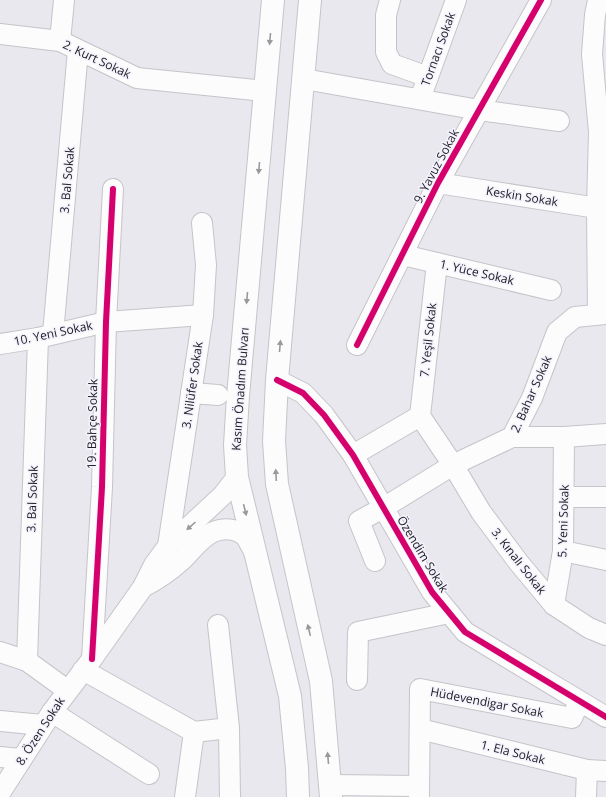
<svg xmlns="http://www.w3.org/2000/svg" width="606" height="797" font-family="'Open Sans',sans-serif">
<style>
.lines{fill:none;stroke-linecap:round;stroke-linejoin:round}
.minor-casing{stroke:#c5c4c9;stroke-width:22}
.primary-casing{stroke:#c5c4c9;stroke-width:24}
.minor{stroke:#fcfcfc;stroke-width:20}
.primary{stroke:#fcfcfc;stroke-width:22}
.cycleway-casing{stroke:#f4f2fd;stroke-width:8}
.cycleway{stroke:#d6006c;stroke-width:6}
.oneway{fill:#99999c}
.labels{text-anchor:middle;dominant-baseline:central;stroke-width:3;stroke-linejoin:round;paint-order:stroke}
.street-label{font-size:12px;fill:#212026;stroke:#f4f2fd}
</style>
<rect width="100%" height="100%" fill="#e9e8ee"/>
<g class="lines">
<g class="minor-casing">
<g id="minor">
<polyline points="390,0 386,15 386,52 392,64 428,77"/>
<polyline points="0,34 60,41 137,78 265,91"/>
<polyline points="60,41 64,0"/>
<polyline points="304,79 479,110 559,121"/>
<polyline points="420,99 456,0"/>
<polyline points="438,183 597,208 606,208"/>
<polyline points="403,255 551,290"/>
<polyline points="437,263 420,416 453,465 481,512 519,563 554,605 589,628 606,635"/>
<polyline points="598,314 597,208 599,132 592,54 595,15 598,0"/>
<polyline points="53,334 78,50"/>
<polyline points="0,344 38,338 106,322 203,315"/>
<polyline points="357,345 438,183 541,0"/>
<polyline points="277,380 303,393 324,415 353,455 432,592 465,632 606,717"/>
<polyline points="191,393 218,395"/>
<polyline points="512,437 564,437 606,434"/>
<polyline points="353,455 420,416"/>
<polyline points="565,497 606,497"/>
<polyline points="168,546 203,315 206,265 202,223"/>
<polyline points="563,551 606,560"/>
<polyline points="375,561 359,521 383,508 453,465 512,437 532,398 557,332 575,317 606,314"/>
<path d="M143 587C157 580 169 572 181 561 196 547 208 525 233 530 238 531 242 533 246 537 249 542 252 548 255 553"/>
<polyline points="554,605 563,551 564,437"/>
<polyline points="218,625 229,728 230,797"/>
<polyline points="0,652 27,661 67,690"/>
<polyline points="92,659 102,487 106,322 113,189"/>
<polyline points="27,661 38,338"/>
<polyline points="83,670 194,732"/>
<polyline points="357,680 358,632 449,613"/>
<polyline points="52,712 149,774"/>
<polyline points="0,721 43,725"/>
<polyline points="420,729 587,770 606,771"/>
<polyline points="0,757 21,759"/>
<polyline points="331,785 419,786"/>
<polyline points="0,793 52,712 92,659 143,587 154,565 168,546 223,495 237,477"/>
<polyline points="185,797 194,732 229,728"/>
<polyline points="419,797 420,689 572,718 579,702"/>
<polyline points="586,797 587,770"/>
</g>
</g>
<g class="primary-casing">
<g id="primary">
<polyline points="273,0 238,396 235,445 237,477 290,696 297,768 298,797"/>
<polyline points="310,0 277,380 274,441 277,484 321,681 331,797"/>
</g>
</g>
<use href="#minor" class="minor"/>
<use href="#primary" class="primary"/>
<g class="cycleway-casing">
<g id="cycleway">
<polyline points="357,345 438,183 541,0"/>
<polyline points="277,380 303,393 324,415 353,455 432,592 465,632 606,717"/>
<polyline points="92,659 102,487 106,322 113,189"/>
</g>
</g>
<use href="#cycleway" class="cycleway"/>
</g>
<defs><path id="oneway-solid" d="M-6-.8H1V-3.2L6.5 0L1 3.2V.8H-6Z"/></defs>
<g class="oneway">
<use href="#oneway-solid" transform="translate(270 39) rotate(95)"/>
<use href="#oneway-solid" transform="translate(259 168) rotate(95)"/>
<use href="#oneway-solid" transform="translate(247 298) rotate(95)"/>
<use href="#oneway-solid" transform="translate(280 346) rotate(-85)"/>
<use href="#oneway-solid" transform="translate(276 475) rotate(-93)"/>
<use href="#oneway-solid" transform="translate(245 510) rotate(76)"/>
<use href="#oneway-solid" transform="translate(191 526) rotate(138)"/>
<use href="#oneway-solid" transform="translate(309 630) rotate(-103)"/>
<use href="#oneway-solid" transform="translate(328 758) rotate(-95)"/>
</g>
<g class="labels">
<g class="street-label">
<text transform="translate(438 49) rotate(-70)">Tornacı Sokak</text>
<text transform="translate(97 59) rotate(25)">2. Kurt Sokak</text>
<text transform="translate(436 166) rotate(-62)">9. Yavuz Sokak</text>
<text transform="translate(67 180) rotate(-85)">3. Bal Sokak</text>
<text transform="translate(522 196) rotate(9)">Keskin Sokak</text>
<text transform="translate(477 272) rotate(13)">1. Yüce Sokak</text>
<text transform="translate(53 333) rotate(-12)">10. Yeni Sokak</text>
<text transform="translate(428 340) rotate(-84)">7. Yeşil Sokak</text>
<text transform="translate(192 385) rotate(-82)">3. Nilüfer Sokak</text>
<text transform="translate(240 389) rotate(-86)">Kasım Önadım Bulvarı</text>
<text transform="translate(531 394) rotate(-66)">2. Bahar Sokak</text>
<text transform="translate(92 424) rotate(-89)">19. Bahçe Sokak</text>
<text transform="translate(32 499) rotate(-88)">3. Bal Sokak</text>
<text transform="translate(563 521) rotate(-88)">5. Yeni Sokak</text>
<text transform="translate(423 554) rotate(59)">Özendim Sokak</text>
<text transform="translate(519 561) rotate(52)">3. Kınalı Sokak</text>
<text transform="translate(487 702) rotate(11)">Hüdevendigar Sokak</text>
<text transform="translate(40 731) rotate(-57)">8. Özen Sokak</text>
<text transform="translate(513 752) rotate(14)">1. Ela Sokak</text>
</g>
</g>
</svg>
